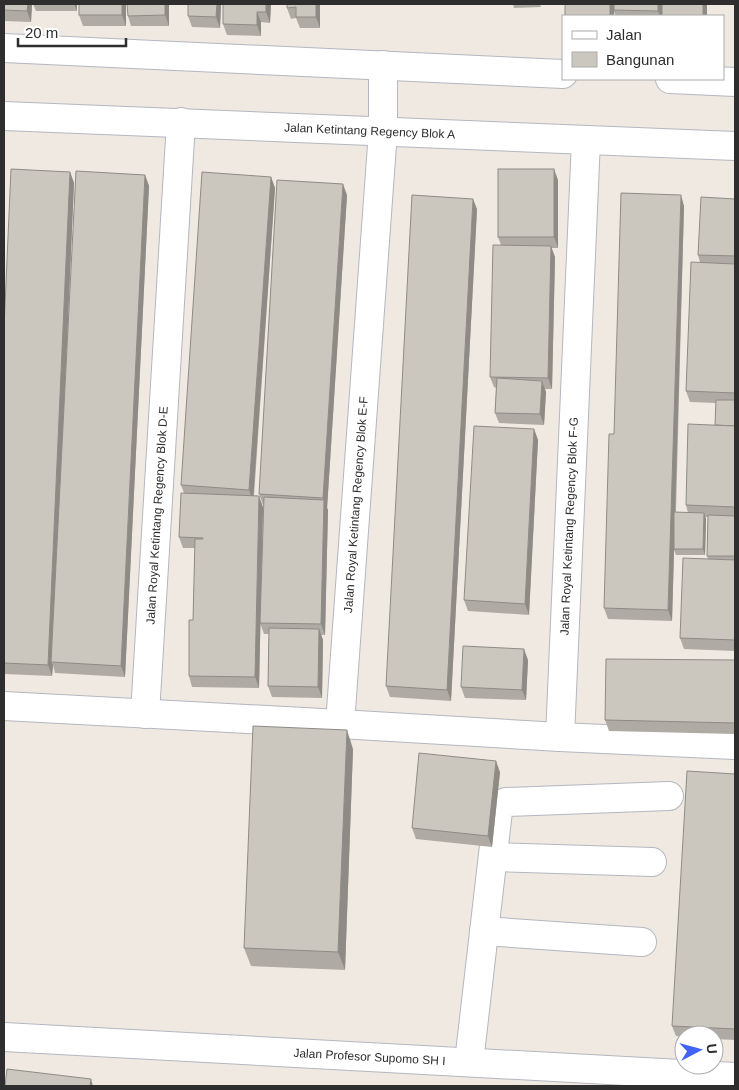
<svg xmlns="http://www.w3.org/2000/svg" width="739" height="1090" font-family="Arial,sans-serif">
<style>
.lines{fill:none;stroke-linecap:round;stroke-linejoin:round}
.minor-casing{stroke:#b4b7c1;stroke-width:30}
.minor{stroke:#fff;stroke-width:28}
.wall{fill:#afaba4}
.shaded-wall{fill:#8e8b86}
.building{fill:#cbc7bf;stroke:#8e8b86}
.labels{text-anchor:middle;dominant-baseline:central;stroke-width:4;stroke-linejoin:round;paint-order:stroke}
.street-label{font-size:12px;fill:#2e2e2e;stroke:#fff}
</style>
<rect width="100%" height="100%" fill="#efe9e1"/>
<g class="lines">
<g class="minor-casing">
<g id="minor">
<polyline points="4,48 563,74"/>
<polyline points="670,79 735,82"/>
<path id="s1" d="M4 116 735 146"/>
<polyline points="4,706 340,724 560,737 735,745"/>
<path id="s2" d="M145 714 181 122"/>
<path id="s3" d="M340 724 383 131V65"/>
<path id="s4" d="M560 737 586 140"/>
<polyline points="493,857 652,862"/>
<polyline points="484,931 642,942"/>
<path id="s5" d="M4 1037 735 1077"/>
<polyline points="469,1062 498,811 501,804 506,802 669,796"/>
</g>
</g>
<use href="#minor" class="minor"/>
</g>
<g class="wall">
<polygon points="4,4 32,4 31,22 4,21"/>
<polygon points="33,4 77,4 77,11 36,11"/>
<polygon points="126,4 126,26 83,26 79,15"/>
<polygon points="169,4 169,26 131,26 128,16"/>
<polygon points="221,4 220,28 192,27 188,16"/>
<polygon points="223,4 271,4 270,23 261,22 261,36 227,35 223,24"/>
<polygon points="320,4 320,28 300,28 296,18 291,19 287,8"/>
<polygon points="513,4 540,4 541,7 514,8"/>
<polygon points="662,4 662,16 616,16 614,12 614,16 565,16"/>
<polygon points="70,172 74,183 63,434 145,175 149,186 125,677 55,673 53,665 52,676 4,674 4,328"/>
<polygon points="271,177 275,188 254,496 263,507 259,688 192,687 189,676 193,620 195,548 183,548 179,537 184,493 181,485"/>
<polygon points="558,180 558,248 551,248 555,257 552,389 545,389 546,392 544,425 499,423 495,413 496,388 494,387 490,377 501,245 498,237"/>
<polygon points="347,195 327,509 328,510 325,635 321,635 323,640 322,698 272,697 268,686 269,634 264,634 260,623 264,505 263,505 259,494"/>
<polygon points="735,199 735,651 684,649 680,638 708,559 707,556 708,517 705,517 706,519 705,555 676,555 674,550 672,621 608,619 604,608 614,434 684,206 676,512 688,513 686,505 715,425 716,403 690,402 686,391 700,262 698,255"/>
<polygon points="477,209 451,701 390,697 386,686"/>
<polygon points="534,429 538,440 529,615 468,611 464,600"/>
<polygon points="528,660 526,700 465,698 461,687"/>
<polygon points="735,660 735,734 609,731 605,720"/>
<polygon points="353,749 345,970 251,966 244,948"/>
<polygon points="500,772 492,847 416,839 412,828"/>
<polygon points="735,774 735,1040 714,1039 714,1035 684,1035 684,1037 676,1036 672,1026"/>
</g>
<g class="shaded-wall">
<polygon points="28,4 32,4 31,22 27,11"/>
<polygon points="74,4 77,4 77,11"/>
<polygon points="122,4 126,4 126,26 122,15"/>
<polygon points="165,4 169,4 169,26 165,15"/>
<polygon points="217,4 221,4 220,28 216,17"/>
<polygon points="266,4 271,4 270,23 266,12"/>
<polygon points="316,4 320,4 320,28 316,17"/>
<rect x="610" y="4" width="4" height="12"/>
<polygon points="658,4 662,4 662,16 660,16 658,11"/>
<rect x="703" y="4" width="4" height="12"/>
<polygon points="257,12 261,22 261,36 257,25"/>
<polygon points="554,169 558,180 558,248 554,237"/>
<polygon points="70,172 74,183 53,662 51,662 53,665 52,676 48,665"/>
<polygon points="145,175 149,186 125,677 121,666"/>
<polygon points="271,177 275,188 253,501 249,490"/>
<polygon points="343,184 347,195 327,509 323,498"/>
<polygon points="681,195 684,206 672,621 668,610"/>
<polygon points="473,199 477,209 451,701 447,690"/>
<polygon points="551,246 555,257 552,389 548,378"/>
<polygon points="542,381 546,392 544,425 540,414"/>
<polygon points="534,429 538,440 529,615 525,604"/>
<polygon points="259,496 263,507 259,688 255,677"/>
<polygon points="324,500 328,510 325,635 321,624"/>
<polygon points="704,513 706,519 705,555 703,549"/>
<polygon points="319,629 323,640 322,698 318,687"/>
<polygon points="524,649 528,660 526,700 522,690"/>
<polygon points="347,730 353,749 345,970 338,952"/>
<polygon points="496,761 500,772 492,847 488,836"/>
<polygon points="91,1079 93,1086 90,1086"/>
</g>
<g class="building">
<polygon points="4,4 28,4 27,11 4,10"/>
<rect x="79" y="4" width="43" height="11"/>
<polygon points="127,4 165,4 165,15 128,16"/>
<polygon points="188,4 217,4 216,17 188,16"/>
<polygon points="223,4 266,4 266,12 257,12 257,25 223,24"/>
<polygon points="287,4 316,4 316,17 296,17 296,7 287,8"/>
<rect x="565" y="4" width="45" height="12"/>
<polygon points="614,4 658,4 658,11 614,10"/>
<rect x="662" y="4" width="41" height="12"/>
<polygon points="11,169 70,172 48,665 4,663 4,328"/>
<rect x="498" y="169" width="56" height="68"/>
<polygon points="76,171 145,175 121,666 51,662"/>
<polygon points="202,172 271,177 249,490 181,485"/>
<polygon points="277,180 343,184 323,498 259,494"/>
<polygon points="621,193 681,195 668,610 604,608 609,434 614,434"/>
<polygon points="412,195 473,199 447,690 386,686"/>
<polygon points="701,197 735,199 735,256 698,255"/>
<polygon points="493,245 551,246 548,378 490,377"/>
<polygon points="691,262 735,264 735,393 686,391"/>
<polygon points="497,378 542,381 540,414 495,413"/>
<polygon points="716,400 735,400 735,426 715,425"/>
<polygon points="688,424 735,426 735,507 686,505"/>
<polygon points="474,426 534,429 525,604 464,600"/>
<polygon points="181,493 259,496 255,677 189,676 189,620 193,620 195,539 203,539 203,538 179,537"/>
<polygon points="264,497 324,500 321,624 260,623"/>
<polygon points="674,512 704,513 703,549 674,549"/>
<polygon points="708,515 735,516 735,556 707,556"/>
<polygon points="683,558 735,560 735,640 680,638"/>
<polygon points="269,628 319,629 318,687 268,686"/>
<polygon points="463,646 524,649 522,690 461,687"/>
<polygon points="606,659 735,660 735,723 605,720"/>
<polygon points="253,726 347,730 338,952 244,948"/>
<polygon points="419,753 496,761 488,836 412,828"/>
<polygon points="687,771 735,774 735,1029 672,1026"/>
<polygon points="7,1069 91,1079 90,1086 5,1086"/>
</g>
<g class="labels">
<g class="street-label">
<text stroke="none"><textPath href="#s1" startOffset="366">Jalan Ketintang Regency Blok A</textPath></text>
<text stroke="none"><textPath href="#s3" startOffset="220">Jalan Royal Ketintang Regency Blok E-F</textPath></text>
<text stroke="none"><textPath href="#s2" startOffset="199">Jalan Royal Ketintang Regency Blok D-E</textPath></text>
<text stroke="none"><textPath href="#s4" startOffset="211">Jalan Royal Ketintang Regency Blok F-G</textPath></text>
<text stroke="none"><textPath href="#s5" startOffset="366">Jalan Profesor Supomo SH I</textPath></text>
</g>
</g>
<rect width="739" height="1090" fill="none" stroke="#2e2e2e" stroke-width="10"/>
<rect x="562" y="15" width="162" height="65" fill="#ffffff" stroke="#ababab"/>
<rect x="572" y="31" width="25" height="8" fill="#ffffff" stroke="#ababab"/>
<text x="606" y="40" font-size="15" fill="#2e2e2e">Jalan</text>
<rect x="572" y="52" width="25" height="15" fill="#cbc7bf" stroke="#ababab"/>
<text x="606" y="65" font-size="15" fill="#2e2e2e">Bangunan</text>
<g transform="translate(699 1050) rotate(84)"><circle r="24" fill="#ffffff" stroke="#ababab"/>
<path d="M0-4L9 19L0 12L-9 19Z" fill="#4264fb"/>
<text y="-8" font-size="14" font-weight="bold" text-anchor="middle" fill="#2e2e2e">U</text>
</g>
<path d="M18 38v8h108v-8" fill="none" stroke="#2e2e2e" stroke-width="2.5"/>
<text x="25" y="38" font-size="15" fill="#2e2e2e" stroke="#ffffff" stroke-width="4" paint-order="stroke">20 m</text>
</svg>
